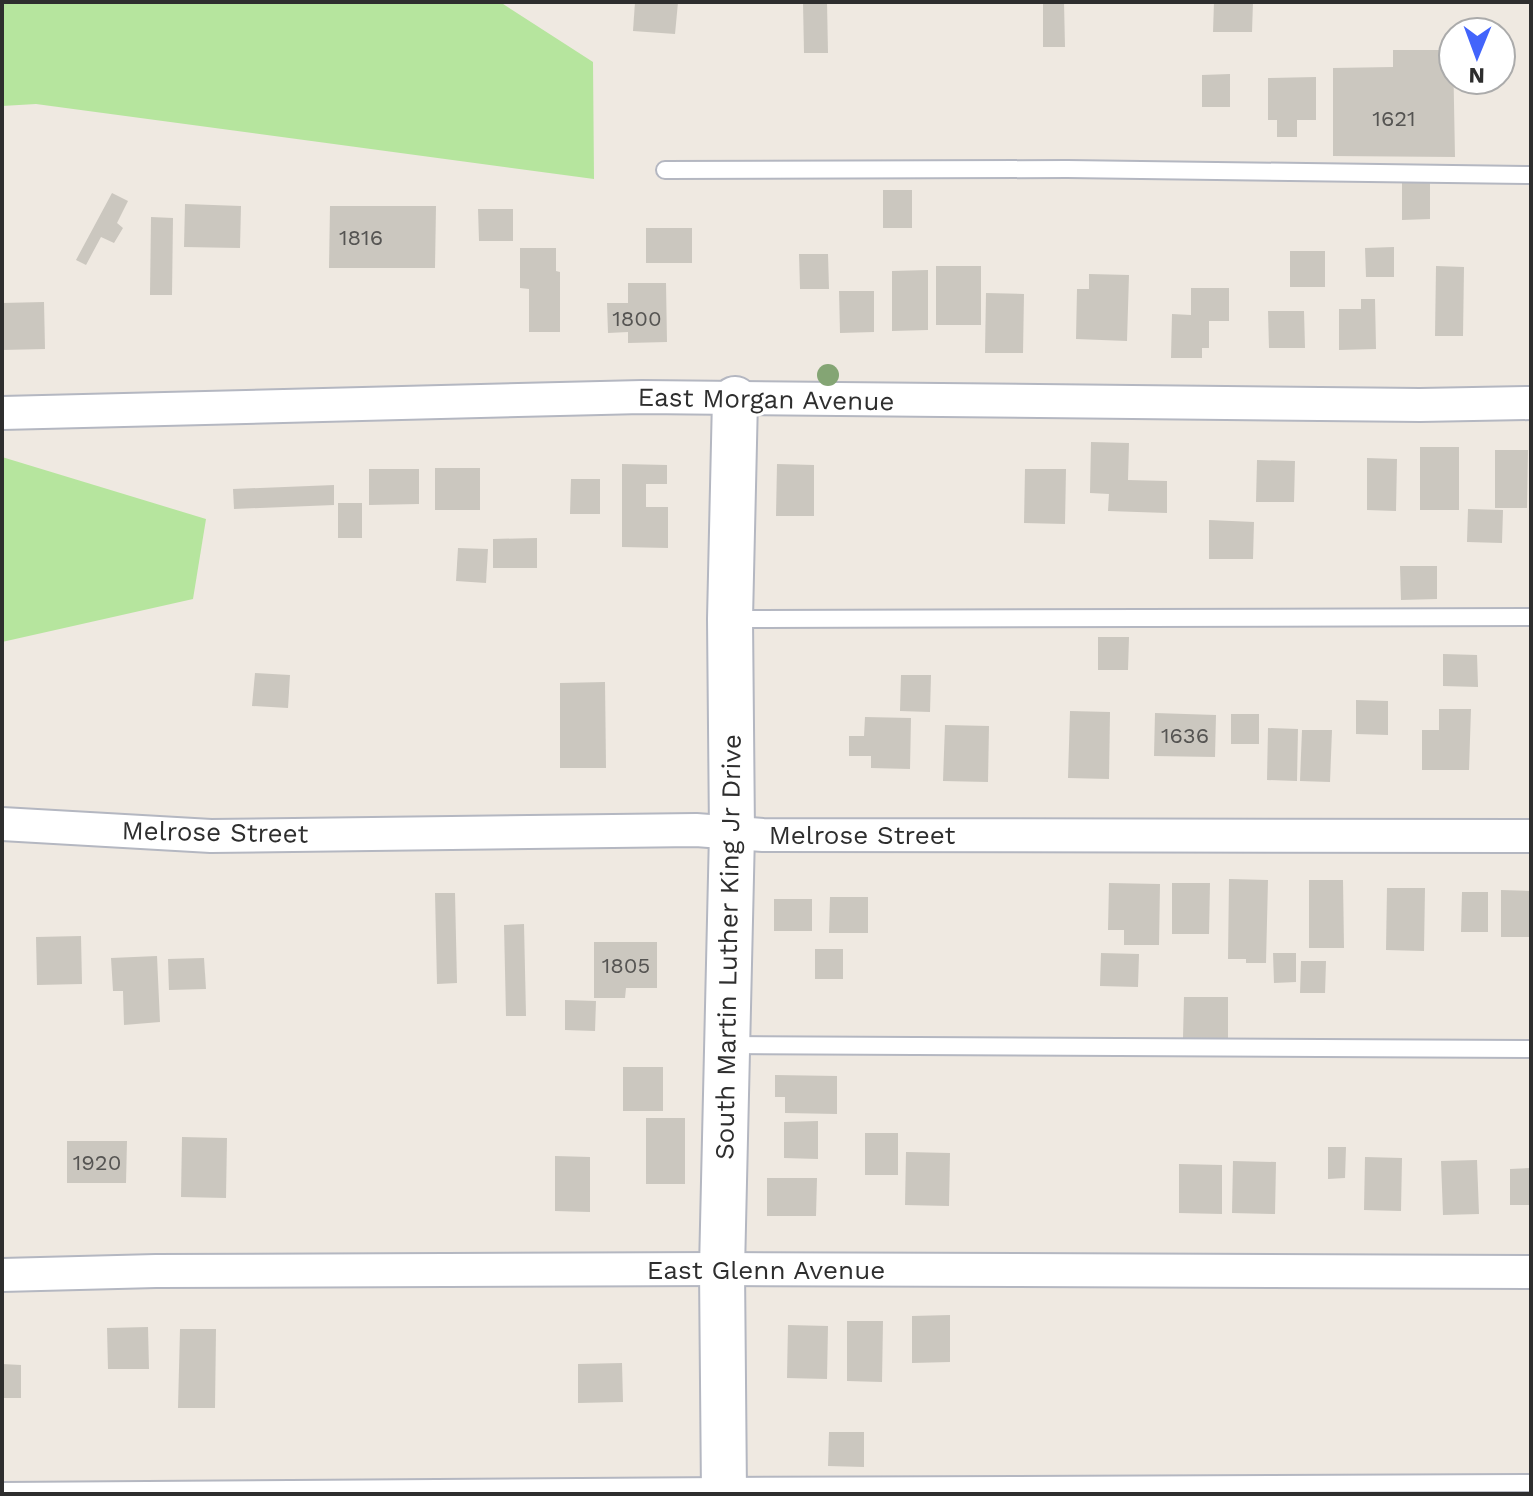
<svg xmlns="http://www.w3.org/2000/svg" width="1533" height="1496" font-family="'Work Sans',sans-serif">
<style>
.green{fill:#b6e59e}
.building{fill:#cbc7bf}
.lines{fill:none;stroke-linecap:round;stroke-linejoin:round}
.lane-casing{stroke:#b4b7c1;stroke-width:20}
.street-casing{stroke:#b4b7c1;stroke-width:36}
.secondary-casing{stroke:#b4b7c1;stroke-width:48}
.lane{stroke:#fff;stroke-width:16}
.street{stroke:#fff;stroke-width:32}
.secondary{stroke:#fff;stroke-width:44}
.tree{fill:#84a574}
.labels{text-anchor:middle;dominant-baseline:central;stroke-width:6;stroke-linejoin:round;paint-order:stroke}
.number-label{font-size:22px;fill:#555452}
.street-label{font-size:26px;fill:#2e2e2e;stroke:#fff}
</style>
<rect width="100%" height="100%" fill="#efe9e1"/>
<g class="green">
<polygon points="2,2 500,2 593,62 594,179 36,104 2,106"/>
<polygon points="2,457 206,519 193,599 2,642"/>
</g>
<g class="building">
<polygon points="635,2 678,2 675,34 633,31"/>
<polygon points="803,2 827,2 828,53 804,53"/>
<polygon points="1043,2 1064,2 1065,47 1043,47"/>
<polygon points="1214,2 1253,2 1252,32 1213,32"/>
<polygon points="1393,50 1453,50 1455,157 1333,156 1333,68 1393,67"/>
<polygon points="1230,74 1230,107 1202,107 1202,75"/>
<polygon points="1316,77 1316,120 1297,120 1297,137 1277,137 1277,120 1268,120 1268,78"/>
<polygon points="1402,183 1430,183 1430,219 1402,220"/>
<rect x="883" y="190" width="29" height="38"/>
<polygon points="112,193 128,201 117,223 123,228 114,243 101,237 86,265 76,260"/>
<polygon points="185,204 241,206 240,248 184,247"/>
<polygon points="330,206 436,206 435,268 329,268"/>
<polygon points="478,209 513,209 513,241 479,241"/>
<polygon points="151,217 173,218 172,295 150,295"/>
<rect x="646" y="228" width="46" height="35"/>
<polygon points="1394,247 1394,277 1366,277 1365,248"/>
<polygon points="520,248 556,248 556,271 560,272 560,332 529,332 529,289 520,288"/>
<rect x="1290" y="251" width="35" height="36"/>
<polygon points="799,254 828,254 829,289 800,289"/>
<rect x="936" y="266" width="45" height="59"/>
<polygon points="1436,266 1464,267 1463,336 1435,336"/>
<polygon points="928,270 928,330 892,331 892,271"/>
<polygon points="1089,274 1129,275 1127,341 1076,339 1077,289 1089,289"/>
<polygon points="628,283 666,283 667,342 628,343 628,332 608,333 607,303 628,303"/>
<polygon points="1191,288 1229,288 1229,321 1209,321 1209,348 1202,348 1202,358 1171,358 1172,314 1191,315"/>
<polygon points="839,291 874,291 874,332 840,333"/>
<polygon points="986,293 1024,294 1023,353 985,353"/>
<polygon points="1361,299 1375,299 1376,349 1339,350 1339,309 1361,309"/>
<polygon points="44,302 45,349 2,350 2,303"/>
<polygon points="1268,311 1304,311 1305,348 1269,348"/>
<polygon points="1091,442 1129,443 1128,480 1167,481 1167,513 1108,511 1109,494 1090,493"/>
<rect x="1420" y="447" width="39" height="63"/>
<polygon points="1495,450 1528,450 1527,508 1495,508"/>
<polygon points="1367,458 1397,459 1396,511 1367,510"/>
<polygon points="1257,460 1295,461 1294,502 1256,502"/>
<polygon points="622,464 667,465 667,484 646,484 646,507 668,507 668,548 622,547"/>
<polygon points="777,464 814,465 814,516 776,516"/>
<rect x="435" y="468" width="45" height="42"/>
<polygon points="369,469 419,469 419,504 369,505"/>
<polygon points="1025,469 1066,469 1065,524 1024,523"/>
<polygon points="571,479 600,479 600,514 570,514"/>
<polygon points="334,485 334,505 234,509 233,489"/>
<rect x="338" y="503" width="24" height="35"/>
<polygon points="1468,509 1503,510 1502,543 1467,542"/>
<polygon points="1209,520 1254,522 1253,559 1209,559"/>
<polygon points="537,538 537,568 493,568 493,539"/>
<polygon points="458,548 488,549 486,583 456,581"/>
<polygon points="1400,566 1437,566 1437,599 1401,600"/>
<polygon points="1098,637 1129,637 1128,670 1098,670"/>
<polygon points="1443,654 1477,655 1478,687 1443,686"/>
<polygon points="255,673 290,675 288,708 252,706"/>
<polygon points="901,675 931,675 930,712 900,711"/>
<polygon points="605,682 606,768 560,768 560,683"/>
<polygon points="1356,700 1388,701 1388,735 1356,734"/>
<polygon points="1439,709 1471,709 1469,770 1422,770 1422,730 1439,730"/>
<polygon points="1070,711 1110,712 1109,779 1068,778"/>
<polygon points="1155,713 1216,715 1215,757 1154,756"/>
<rect x="1231" y="714" width="28" height="30"/>
<polygon points="865,717 911,718 910,769 871,768 871,756 849,756 849,736 864,736"/>
<polygon points="945,725 989,726 988,782 943,781"/>
<polygon points="1268,728 1298,729 1297,781 1267,780"/>
<polygon points="1302,730 1332,730 1330,782 1300,781"/>
<polygon points="1229,879 1268,880 1266,963 1246,963 1246,959 1228,959"/>
<polygon points="1309,880 1343,880 1344,948 1309,948"/>
<polygon points="1109,883 1160,884 1159,945 1124,945 1124,930 1108,930"/>
<polygon points="1172,883 1210,883 1209,934 1172,934"/>
<polygon points="1387,888 1425,888 1424,951 1386,950"/>
<polygon points="1501,890 1531,891 1531,937 1501,937"/>
<polygon points="1462,892 1488,892 1488,932 1461,932"/>
<polygon points="435,893 455,893 457,983 437,984"/>
<polygon points="830,897 868,897 868,933 829,933"/>
<rect x="774" y="899" width="38" height="32"/>
<polygon points="524,924 526,1016 506,1016 504,925"/>
<polygon points="81,936 82,984 37,985 36,937"/>
<polygon points="594,942 657,942 657,988 626,988 625,998 594,998"/>
<rect x="815" y="949" width="28" height="30"/>
<polygon points="1101,953 1139,954 1138,987 1100,986"/>
<polygon points="1273,953 1296,953 1296,982 1274,983"/>
<polygon points="157,956 160,1022 124,1025 123,991 113,991 111,958"/>
<polygon points="204,958 206,989 169,990 168,959"/>
<polygon points="1301,961 1326,961 1325,993 1300,993"/>
<polygon points="1184,997 1228,997 1228,1038 1183,1038"/>
<polygon points="565,1000 596,1001 595,1031 565,1030"/>
<rect x="623" y="1067" width="40" height="44"/>
<polygon points="775,1075 837,1076 837,1114 785,1113 785,1097 775,1097"/>
<rect x="646" y="1118" width="39" height="66"/>
<polygon points="818,1121 818,1159 784,1158 784,1122"/>
<rect x="865" y="1133" width="33" height="42"/>
<polygon points="182,1137 227,1138 226,1198 181,1197"/>
<polygon points="67,1141 127,1141 126,1183 67,1183"/>
<polygon points="1328,1147 1346,1147 1345,1178 1328,1179"/>
<polygon points="906,1152 950,1153 949,1206 905,1205"/>
<polygon points="555,1156 590,1157 590,1212 555,1211"/>
<polygon points="1365,1157 1402,1158 1401,1211 1364,1210"/>
<polygon points="1477,1160 1479,1214 1443,1215 1441,1161"/>
<polygon points="1233,1161 1276,1162 1275,1214 1232,1213"/>
<polygon points="1179,1164 1222,1165 1222,1214 1179,1213"/>
<polygon points="1531,1168 1531,1205 1510,1205 1510,1169"/>
<polygon points="767,1178 817,1178 816,1216 767,1216"/>
<polygon points="950,1315 950,1362 912,1363 912,1316"/>
<polygon points="847,1321 883,1321 882,1382 847,1381"/>
<polygon points="788,1325 828,1326 827,1379 787,1378"/>
<polygon points="148,1327 149,1369 108,1369 107,1328"/>
<polygon points="180,1329 216,1329 215,1408 178,1408"/>
<polygon points="622,1363 623,1402 578,1403 578,1364"/>
<polygon points="2,1364 21,1365 21,1398 2,1398"/>
<polygon points="829,1432 864,1432 864,1467 828,1466"/>
</g>
<g class="lines">
<g class="lane-casing">
<g id="lane">
<polyline points="665,170 1067,169 1531,175"/>
<polyline points="733,619 1531,617"/>
<polyline points="729,1045 1531,1049"/>
<polyline points="2,1491 724,1486 1531,1483"/>
</g>
</g>
<g class="street-casing">
<g id="street">
<polyline points="2,413 642,397 1420,405 1531,403"/>
<polyline points="2,824 211,836 696,830 763,835 1531,836"/>
<polyline points="2,1275 156,1271 722,1269 1531,1272"/>
</g>
</g>
<g class="secondary-casing">
<polyline id="secondary" points="724,1494 722,1269 732,833 730,619 735,399"/>
</g>
<use href="#lane" class="lane"/>
<use href="#street" class="street"/>
<use href="#secondary" class="secondary"/>
</g>
<circle class="tree" cx="828" cy="375" r="11"/>
<g class="labels">
<g class="number-label">
<text x="1394" y="118">1621</text>
<text x="361" y="237">1816</text>
<text x="637" y="318">1800</text>
<text x="1185" y="735">1636</text>
<text x="626" y="965">1805</text>
<text x="97" y="1162">1920</text>
</g>
<g class="street-label">
<text transform="translate(766 399) rotate(1)">East Morgan Avenue</text>
<text transform="translate(215 832) rotate(1)">Melrose Street</text>
<text x="862" y="835">Melrose Street</text>
<text transform="translate(728 947) rotate(-89)">South Martin Luther King Jr Drive</text>
<text x="766" y="1270">East Glenn Avenue</text>
</g>
</g>
<rect width="1533" height="1496" fill="none" stroke="#2e2e2e" stroke-width="8"/>
<g transform="translate(1477 56) rotate(181)"><circle r="38" fill="#ffffff" stroke="#ababab" stroke-width="2"/>
<path d="M0-6L14 30L0 20L-14 30Z" fill="#4264fb"/>
<text y="-12" font-size="22" font-weight="bold" text-anchor="middle" fill="#2e2e2e">N</text>
</g>
</svg>
